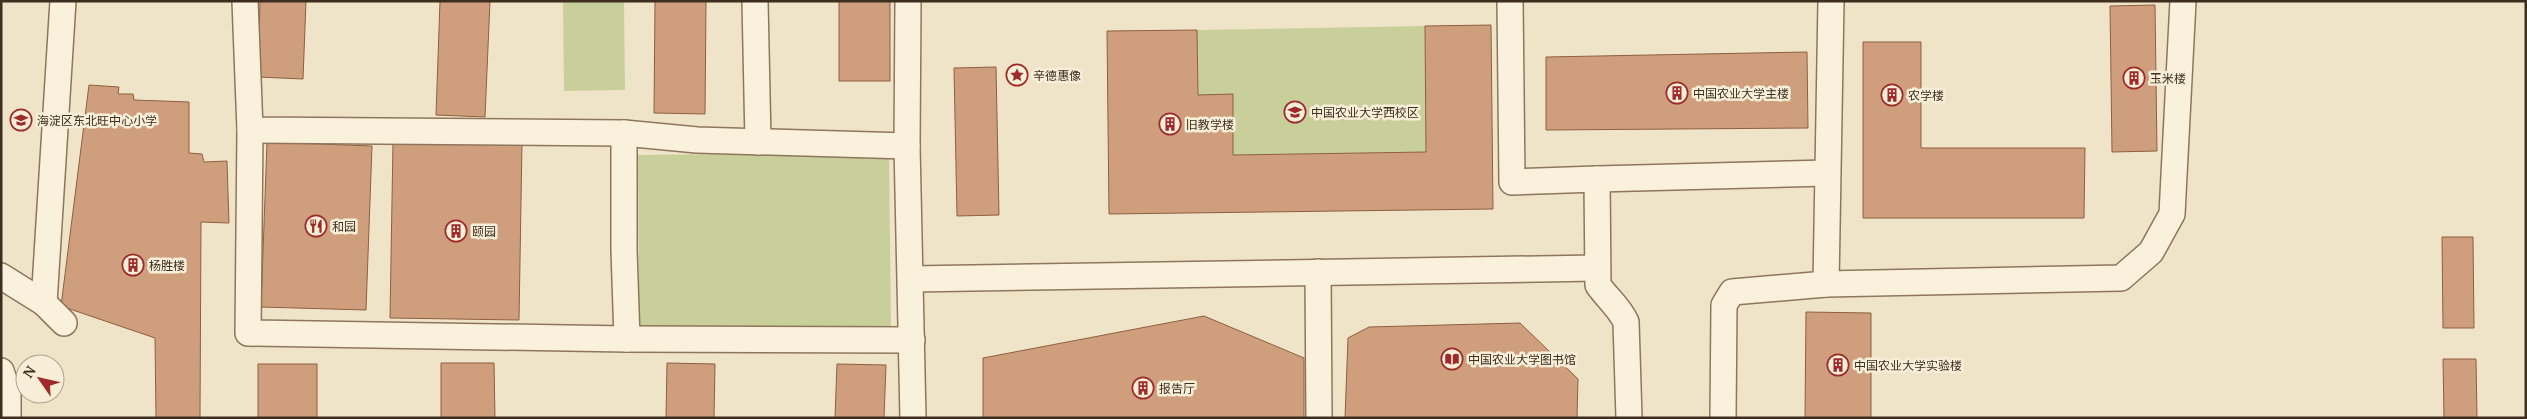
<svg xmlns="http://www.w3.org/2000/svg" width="2527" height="419" font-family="'PT Serif','Noto Sans SC',serif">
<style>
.green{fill:#c9cf9b}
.building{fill:#cf9f7d;stroke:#8d5f41}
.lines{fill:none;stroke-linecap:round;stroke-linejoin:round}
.minor-casing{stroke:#8d765c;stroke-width:28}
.minor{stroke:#faf1dc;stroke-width:25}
.labels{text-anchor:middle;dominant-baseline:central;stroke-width:5;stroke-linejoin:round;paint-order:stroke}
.poi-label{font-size:12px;fill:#3d2e20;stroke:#f7eed8;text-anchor:start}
</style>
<rect width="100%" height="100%" fill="#f0e4c8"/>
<g class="green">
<polygon points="563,1 624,1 625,90 564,91"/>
<polygon points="1425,26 1426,152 1233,155 1233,95 1198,95 1197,30"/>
<polygon points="889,152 891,326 639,329 638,155"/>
</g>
<g class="building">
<polygon points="260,1 306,1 303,79 258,77"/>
<polygon points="440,1 490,1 485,117 436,115"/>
<polygon points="655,1 706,1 705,114 654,113"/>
<rect x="839" y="1" width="51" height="80"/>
<polygon points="2155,5 2157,151 2112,152 2110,6"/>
<polygon points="1491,25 1493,209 1109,214 1107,31 1197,30 1198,95 1233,94 1233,155 1426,152 1425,26"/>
<polygon points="1863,42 1921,42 1921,148 2085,148 2084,218 1863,218"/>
<polygon points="1807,52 1808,128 1546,130 1546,57"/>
<polygon points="996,67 999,215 957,216 954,68"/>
<polygon points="89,85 119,87 118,94 133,94 134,100 189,102 189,153 202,154 204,162 227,161 229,223 201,222 200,418 156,418 155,338 61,306"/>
<polygon points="267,142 372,146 366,310 261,307"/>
<polygon points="393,142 522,143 519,320 390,318"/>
<polygon points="2442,237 2473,237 2474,328 2443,328"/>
<polygon points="1806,312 1871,313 1871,418 1805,418"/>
<polygon points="1204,316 1304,358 1304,418 983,418 983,358"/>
<polygon points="1520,323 1578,379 1577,418 1345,418 1348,338 1369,327"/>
<polygon points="2443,359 2476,359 2477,418 2444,418"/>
<polygon points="441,363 494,363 495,418 441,418"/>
<polygon points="667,363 715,364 714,418 666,418"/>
<rect x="258" y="364" width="59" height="54"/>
<polygon points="837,364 886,365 884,418 835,418"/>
</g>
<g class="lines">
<g class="minor-casing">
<g id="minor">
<polyline points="245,1 250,130 624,133 697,140 907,146"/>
<polyline points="755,1 758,142"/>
<polyline points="908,1 907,146 913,418"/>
<polyline points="1510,1 1512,182 1597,179"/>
<polyline points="250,130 248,333 627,339 912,340"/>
<polyline points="624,133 624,250 627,339"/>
<polyline points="1318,272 1319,418"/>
<polyline points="1,276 44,303 64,323"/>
<polyline points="911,279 1596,268"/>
<polyline points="1826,284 2121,278 2151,252 2172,214 2183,1"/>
<polyline points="44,303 63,1"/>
<polyline points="1,371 8,391 8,418"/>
<path d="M1629 418 1626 322C1619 307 1607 298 1598 285L1597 179 1827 173"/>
<polyline points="1723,418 1724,305 1732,292 1826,284 1831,1"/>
</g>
</g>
<use href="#minor" class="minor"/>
</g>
<defs>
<g id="sight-ring" transform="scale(1.125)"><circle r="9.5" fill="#f7eed8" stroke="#9e2a2b" stroke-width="1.5"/><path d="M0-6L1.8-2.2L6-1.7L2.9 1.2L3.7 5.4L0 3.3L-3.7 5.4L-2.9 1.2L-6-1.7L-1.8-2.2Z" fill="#9e2a2b"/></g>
<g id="building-ring" transform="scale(1.125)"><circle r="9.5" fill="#f7eed8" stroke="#9e2a2b" stroke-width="1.5"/><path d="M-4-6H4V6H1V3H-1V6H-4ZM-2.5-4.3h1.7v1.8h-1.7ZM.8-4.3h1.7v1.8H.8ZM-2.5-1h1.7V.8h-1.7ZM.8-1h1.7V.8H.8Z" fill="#9e2a2b"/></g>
<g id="university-ring" transform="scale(1.125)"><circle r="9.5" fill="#f7eed8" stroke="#9e2a2b" stroke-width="1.5"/><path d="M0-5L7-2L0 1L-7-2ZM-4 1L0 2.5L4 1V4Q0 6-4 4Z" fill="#9e2a2b"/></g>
<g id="school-ring" transform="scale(1.125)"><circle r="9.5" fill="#f7eed8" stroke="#9e2a2b" stroke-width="1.5"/><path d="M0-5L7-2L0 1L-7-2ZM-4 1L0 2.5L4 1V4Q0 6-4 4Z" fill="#9e2a2b"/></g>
<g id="restaurant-ring" transform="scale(1.125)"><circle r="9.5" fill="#f7eed8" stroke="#9e2a2b" stroke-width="1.5"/><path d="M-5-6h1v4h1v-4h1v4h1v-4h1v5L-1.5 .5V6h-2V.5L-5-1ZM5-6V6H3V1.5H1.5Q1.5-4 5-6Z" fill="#9e2a2b"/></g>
<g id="library-ring" transform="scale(1.125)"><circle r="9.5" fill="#f7eed8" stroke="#9e2a2b" stroke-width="1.5"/><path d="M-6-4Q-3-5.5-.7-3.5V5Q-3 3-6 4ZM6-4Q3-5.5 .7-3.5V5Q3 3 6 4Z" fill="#9e2a2b"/></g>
</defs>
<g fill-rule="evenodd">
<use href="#sight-ring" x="1017" y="75"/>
<use href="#building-ring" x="2134" y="78"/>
<use href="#building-ring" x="1677" y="93"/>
<use href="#building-ring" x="1892" y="95"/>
<use href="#university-ring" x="1295" y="112"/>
<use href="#school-ring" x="21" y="120"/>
<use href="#building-ring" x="1170" y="124"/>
<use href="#restaurant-ring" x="316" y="226"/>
<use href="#building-ring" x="456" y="231"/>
<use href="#building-ring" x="133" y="265"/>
<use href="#library-ring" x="1452" y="359"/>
<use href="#building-ring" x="1838" y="365"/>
<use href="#building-ring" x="1143" y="388"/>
</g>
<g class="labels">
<g class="poi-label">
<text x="1033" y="75">辛德惠像</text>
<text x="2150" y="78">玉米楼</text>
<text x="1693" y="93">中国农业大学主楼</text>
<text x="1908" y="95">农学楼</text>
<text x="1311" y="112">中国农业大学西校区</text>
<text x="37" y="120">海淀区东北旺中心小学</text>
<text x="1186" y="124">旧教学楼</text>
<text x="332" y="226">和园</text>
<text x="472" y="231">颐园</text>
<text x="149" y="265">杨胜楼</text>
<text x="1468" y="359">中国农业大学图书馆</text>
<text x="1854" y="365">中国农业大学实验楼</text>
<text x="1159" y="388">报告厅</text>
</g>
</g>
<rect width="2527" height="419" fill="none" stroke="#3d2e20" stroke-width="5"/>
<g transform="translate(40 379) rotate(304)"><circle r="24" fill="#f7eed8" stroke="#ada18e"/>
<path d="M0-4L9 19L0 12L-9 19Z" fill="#9e2a2b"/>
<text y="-8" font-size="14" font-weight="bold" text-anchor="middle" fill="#3d2e20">N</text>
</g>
</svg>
